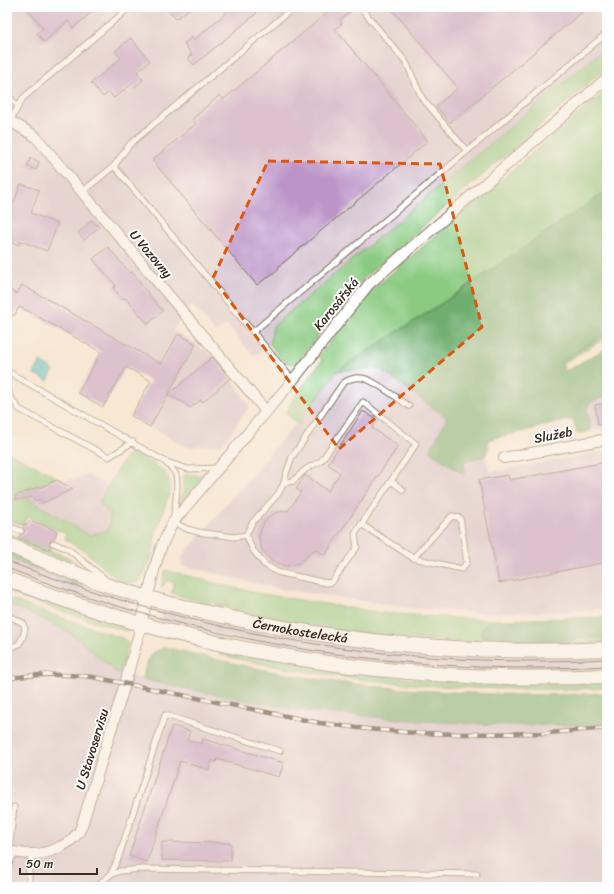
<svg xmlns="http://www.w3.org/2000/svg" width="614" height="894" font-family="Sriracha,sans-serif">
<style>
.industrial{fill:#d0bdcc}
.green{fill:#8aca81;stroke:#627a50}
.forest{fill:#6fae6f;stroke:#556c46}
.water{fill:#51bfc7;stroke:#467472}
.building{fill:#bc94c8}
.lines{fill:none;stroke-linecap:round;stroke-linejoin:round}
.service-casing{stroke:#7d6c5d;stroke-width:7}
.minor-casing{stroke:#7d6c5d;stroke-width:12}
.secondary-casing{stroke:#7d6c5d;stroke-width:16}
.service{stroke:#fff;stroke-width:5}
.minor{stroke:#fff;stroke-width:10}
.secondary{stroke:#fff;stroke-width:14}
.tram{stroke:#3b2a1e;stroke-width:1}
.rail-casing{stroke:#3b2a1e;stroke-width:4.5}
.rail{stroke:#fff;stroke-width:3;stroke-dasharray:9;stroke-linecap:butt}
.marked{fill:none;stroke:#df570d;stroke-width:3;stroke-dasharray:8 5;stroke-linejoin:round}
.labels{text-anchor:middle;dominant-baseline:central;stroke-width:4;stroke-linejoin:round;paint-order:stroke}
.street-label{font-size:13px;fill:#3b2a1e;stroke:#fff}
</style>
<rect width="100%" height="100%" fill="#fff"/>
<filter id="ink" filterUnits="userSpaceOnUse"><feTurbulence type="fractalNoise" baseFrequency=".025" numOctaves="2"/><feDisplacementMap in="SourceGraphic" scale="8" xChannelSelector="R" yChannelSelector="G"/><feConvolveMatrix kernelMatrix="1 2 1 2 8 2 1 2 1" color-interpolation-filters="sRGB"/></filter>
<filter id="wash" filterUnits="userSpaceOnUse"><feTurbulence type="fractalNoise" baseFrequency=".012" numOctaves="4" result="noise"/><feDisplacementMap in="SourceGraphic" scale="16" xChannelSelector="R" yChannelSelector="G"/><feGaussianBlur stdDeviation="0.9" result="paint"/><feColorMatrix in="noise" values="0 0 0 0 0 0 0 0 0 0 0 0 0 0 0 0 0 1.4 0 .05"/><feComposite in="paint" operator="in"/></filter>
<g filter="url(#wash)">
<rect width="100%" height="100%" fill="#f7e7d3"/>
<g class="industrial">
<polygon points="7,7 607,7 607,46 273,326 270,344 254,357 227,325 216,333 192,305 184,312 173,331 178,333 196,344 213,356 231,377 250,406 222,445 187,447 131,416 150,381 126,367 103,407 78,393 101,352 36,316 19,308 14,316 7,311"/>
<polygon points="380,369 447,418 464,474 464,461 485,456 490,472 607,451 607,609 578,611 477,613 410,608 274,588 181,565 182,556 296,423 298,425 332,378 337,371"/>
<polygon points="607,396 607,428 590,431 586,408 591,402"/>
<polygon points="87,475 108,486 99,502 110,515 109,530 89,535 20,494 56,477 65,481"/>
<polygon points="7,558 61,578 96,590 99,588 131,600 128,612 127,612 79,598 7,572"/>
<polygon points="7,603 70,632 116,672 141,679 186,689 585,725 607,723 607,887 7,887"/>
<polygon points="165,608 164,610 187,616 221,624 275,635 275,633 607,655 607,670 508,671 389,664 272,648 273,646 199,630 161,621 161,623 160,621 163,609"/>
</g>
<g class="green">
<path d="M607 46V67L364 278 301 357 303 360C287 371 278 355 270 344L273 326Z"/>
<polygon points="607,90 607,191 450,298 337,371 298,425 286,413 292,401 322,360 319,356 373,289"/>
<polygon points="607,333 607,337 562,364 561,362"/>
<path d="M7 451 56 477 21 494 89 535 109 530 110 515 99 502 119 467 131 451 164 471C169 477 171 483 170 491L156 533 151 559 140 581 133 583H121L86 552 65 539 66 533 28 517 23 525 7 519Z"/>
<polygon points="187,474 201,476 202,480 181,506 179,504 183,491 183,477 185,475"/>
<polygon points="7,533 69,558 76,563 82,569 8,538 7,537"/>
<polygon points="165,570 226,586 263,594 381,613 492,620 484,624 491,642 509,641 531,645 438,641 352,633 234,612 235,609 215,605 215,603 211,602 210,604 177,595 171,593 175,584 168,580 161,588"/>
<path d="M7 585 125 626 128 629 129 632C88 620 47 607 7 591Z"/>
<polygon points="7,598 33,608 122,638 128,643 120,673 116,672 70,632 7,603"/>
<path d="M585 637H596L607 640V643L562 644C570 642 577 638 585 637Z"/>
<path d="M221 650 382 676 428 680 477 683 516 684H546L607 682V688C477 693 347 684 220 655Z"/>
</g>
<g class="forest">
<polygon points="607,191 607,333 561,362 566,371 607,348 607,396 591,402 587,408 590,431 577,434 573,419 488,440 489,447 485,456 464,461 464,475 430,451 447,418 380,369 337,371 450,298"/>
<polygon points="7,551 83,583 83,584 80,585 7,558"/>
<path d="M607 617V640L596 637H585L578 638 573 641 562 644 531 645 509 641 491 642H485C478 631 482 626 492 620Z"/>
<path d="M164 647C196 654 229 663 261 669 324 682 389 689 453 692 504 695 556 696 607 693V723L585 725H499L410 720 305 711 186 689 141 679 148 661 153 653Z"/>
</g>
<polygon class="water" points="40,362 54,370 48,381 34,374"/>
<g id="blocks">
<g class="building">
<polygon points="26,7 98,7 73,28 68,21 44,42 37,33 43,28"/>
<polygon points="166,7 191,7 176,19"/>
<polygon points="233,7 251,7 257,13 194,65 188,58 192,54 184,44 192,37 194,40"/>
<polygon points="334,7 356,7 340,20 342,23 335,29 428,141 278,267 279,268 272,274 257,285 152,160 196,124 192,119 220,95 224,99"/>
<polygon points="390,7 588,7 450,123 436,106 458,88"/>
<polygon points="131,38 150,61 137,72 143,80 135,87 132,84 114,98 109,92 103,97 91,83 121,58 115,51"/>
<polygon points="31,158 39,162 36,170 27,166"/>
<polygon points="21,184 39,190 31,213 58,224 47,251 21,241 19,245 7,241 7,220"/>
<polygon points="92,220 99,227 84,240 78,233"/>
<polygon points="108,247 130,273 132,272 141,283 140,284 163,311 148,324 125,298 122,299 113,288 116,286 93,259"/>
<polygon points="22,285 161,364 178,334 196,344 150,427 131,416 151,381 126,367 103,407 78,393 101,352 28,311 19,307 14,316 7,311 7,288 17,294"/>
<polygon points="212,357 230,378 203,402 201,400 190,408 185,403 168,395"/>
<polygon points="607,403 607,424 598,425 595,405"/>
<polygon points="363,411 377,420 372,428 398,446 325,555 316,549 299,563 285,566 271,561 262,550 259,536 264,522 275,513 289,510 301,492 296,489 305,475 328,491 340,473 328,464"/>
<polygon points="607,462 607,562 499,583 479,480 508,475 509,480"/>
<polygon points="57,480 73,489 42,503 40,499 35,501 33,497 16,500 15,496 38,487 39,488"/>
<polygon points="30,520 57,531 54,539 51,540 49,542 49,544 51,546 49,550 19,538 20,535 23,534 25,532 25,530 23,528 25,524 28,525"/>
<polygon points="172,726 190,731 187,740 202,744 203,739 284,763 279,777 217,759 216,762 212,760 209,770 180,761 147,862 129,856"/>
<polygon points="162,842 231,843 231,861 162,860"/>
</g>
</g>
</g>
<g filter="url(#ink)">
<use href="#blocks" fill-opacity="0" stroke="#7d6c5d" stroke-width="1"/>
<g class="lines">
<g class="service-casing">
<g id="service">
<polyline points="360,7 406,62 422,98 467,151"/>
<polyline points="7,95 18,106"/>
<polyline points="7,128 10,121 23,98 130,7"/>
<polyline points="114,166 293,380"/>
<polyline points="82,192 114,166 130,144 294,7"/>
<polyline points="253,332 607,33"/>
<path d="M7 371 164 461C168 465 172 468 175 473 180 483 174 511 173 522L187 529 198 532 234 537 246 535 252 523 278 494 284 483 286 474 292 457 343 383C349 379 354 377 362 378 373 379 398 399 409 406"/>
<polyline points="7,372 9,395 19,409 109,457 133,442"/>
<polyline points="167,462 188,469 218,468"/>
<polyline points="391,481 403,490"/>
<polyline points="361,524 413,558 462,569 467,562 460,518 452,516 413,558"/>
<polyline points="7,525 21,531"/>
<polyline points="246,535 253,550 264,564 277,572 326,583 332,582 357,547 355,534 416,444 363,402 321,461 306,469 293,481 284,483"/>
<polyline points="53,543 68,549 105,579"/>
<polyline points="7,617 13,618 23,623 25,629 23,637 19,644 7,649"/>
<polyline points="9,851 14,807"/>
<polyline points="7,868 15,852"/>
<polyline points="110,875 118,859 165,715 280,751"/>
<polyline points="29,887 29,870 32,854"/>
<polyline points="95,887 110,875 120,871 142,869 477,874"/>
</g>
</g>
<g class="minor-casing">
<g id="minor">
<polyline points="10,121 35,136 266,411"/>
<polyline points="504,458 607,439"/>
<path d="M7 851C15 852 24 854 33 854 48 854 68 846 78 833 80 831 81 827 82 825L125 684 138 637 155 566 162 545 173 522 293 380 369 284 607 78"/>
</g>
</g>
<g class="secondary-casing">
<g id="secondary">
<path id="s1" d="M7 544C38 558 69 572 101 583 144 598 188 609 232 618 355 644 481 655 607 649"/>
<path d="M7 579C199 654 401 685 607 676"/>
</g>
</g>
<use href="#service" class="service"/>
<use href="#minor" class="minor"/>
<use href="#secondary" class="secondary"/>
<g class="tram">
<path d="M7 561C197 635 403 670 607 659"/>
<path d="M7 568C196 642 405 677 607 666"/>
</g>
<g class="rail-casing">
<path id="rail" d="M7 679C35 673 64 674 93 677L320 723 367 729 415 733 464 734 548 733 607 728"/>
</g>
<use href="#rail" class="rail"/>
</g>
</g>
<path d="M0 0H614V894H0ZM268 161 440 164 482 327 339 449 213 278Z" fill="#f7e7d3" fill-opacity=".55" fill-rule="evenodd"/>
<path class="marked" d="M268 161 440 164 482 327 339 449 213 278Z"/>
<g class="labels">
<g class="street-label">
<text transform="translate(151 254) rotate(50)">U Vozovny</text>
<text transform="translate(336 304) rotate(-51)">Karosářská</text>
<text transform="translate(553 435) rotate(-11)">Služeb</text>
<text stroke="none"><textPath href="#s1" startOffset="307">Černokostelecká</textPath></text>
<text transform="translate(92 749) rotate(-73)">U Stavoservisu</text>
</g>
</g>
<rect width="614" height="894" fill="none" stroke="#fff" stroke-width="24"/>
<path d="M20 868v6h77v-6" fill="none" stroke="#3b2a1e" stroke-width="2"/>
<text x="26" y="868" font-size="12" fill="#3b2a1e" stroke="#ffffff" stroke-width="3" paint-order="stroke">50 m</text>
</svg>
